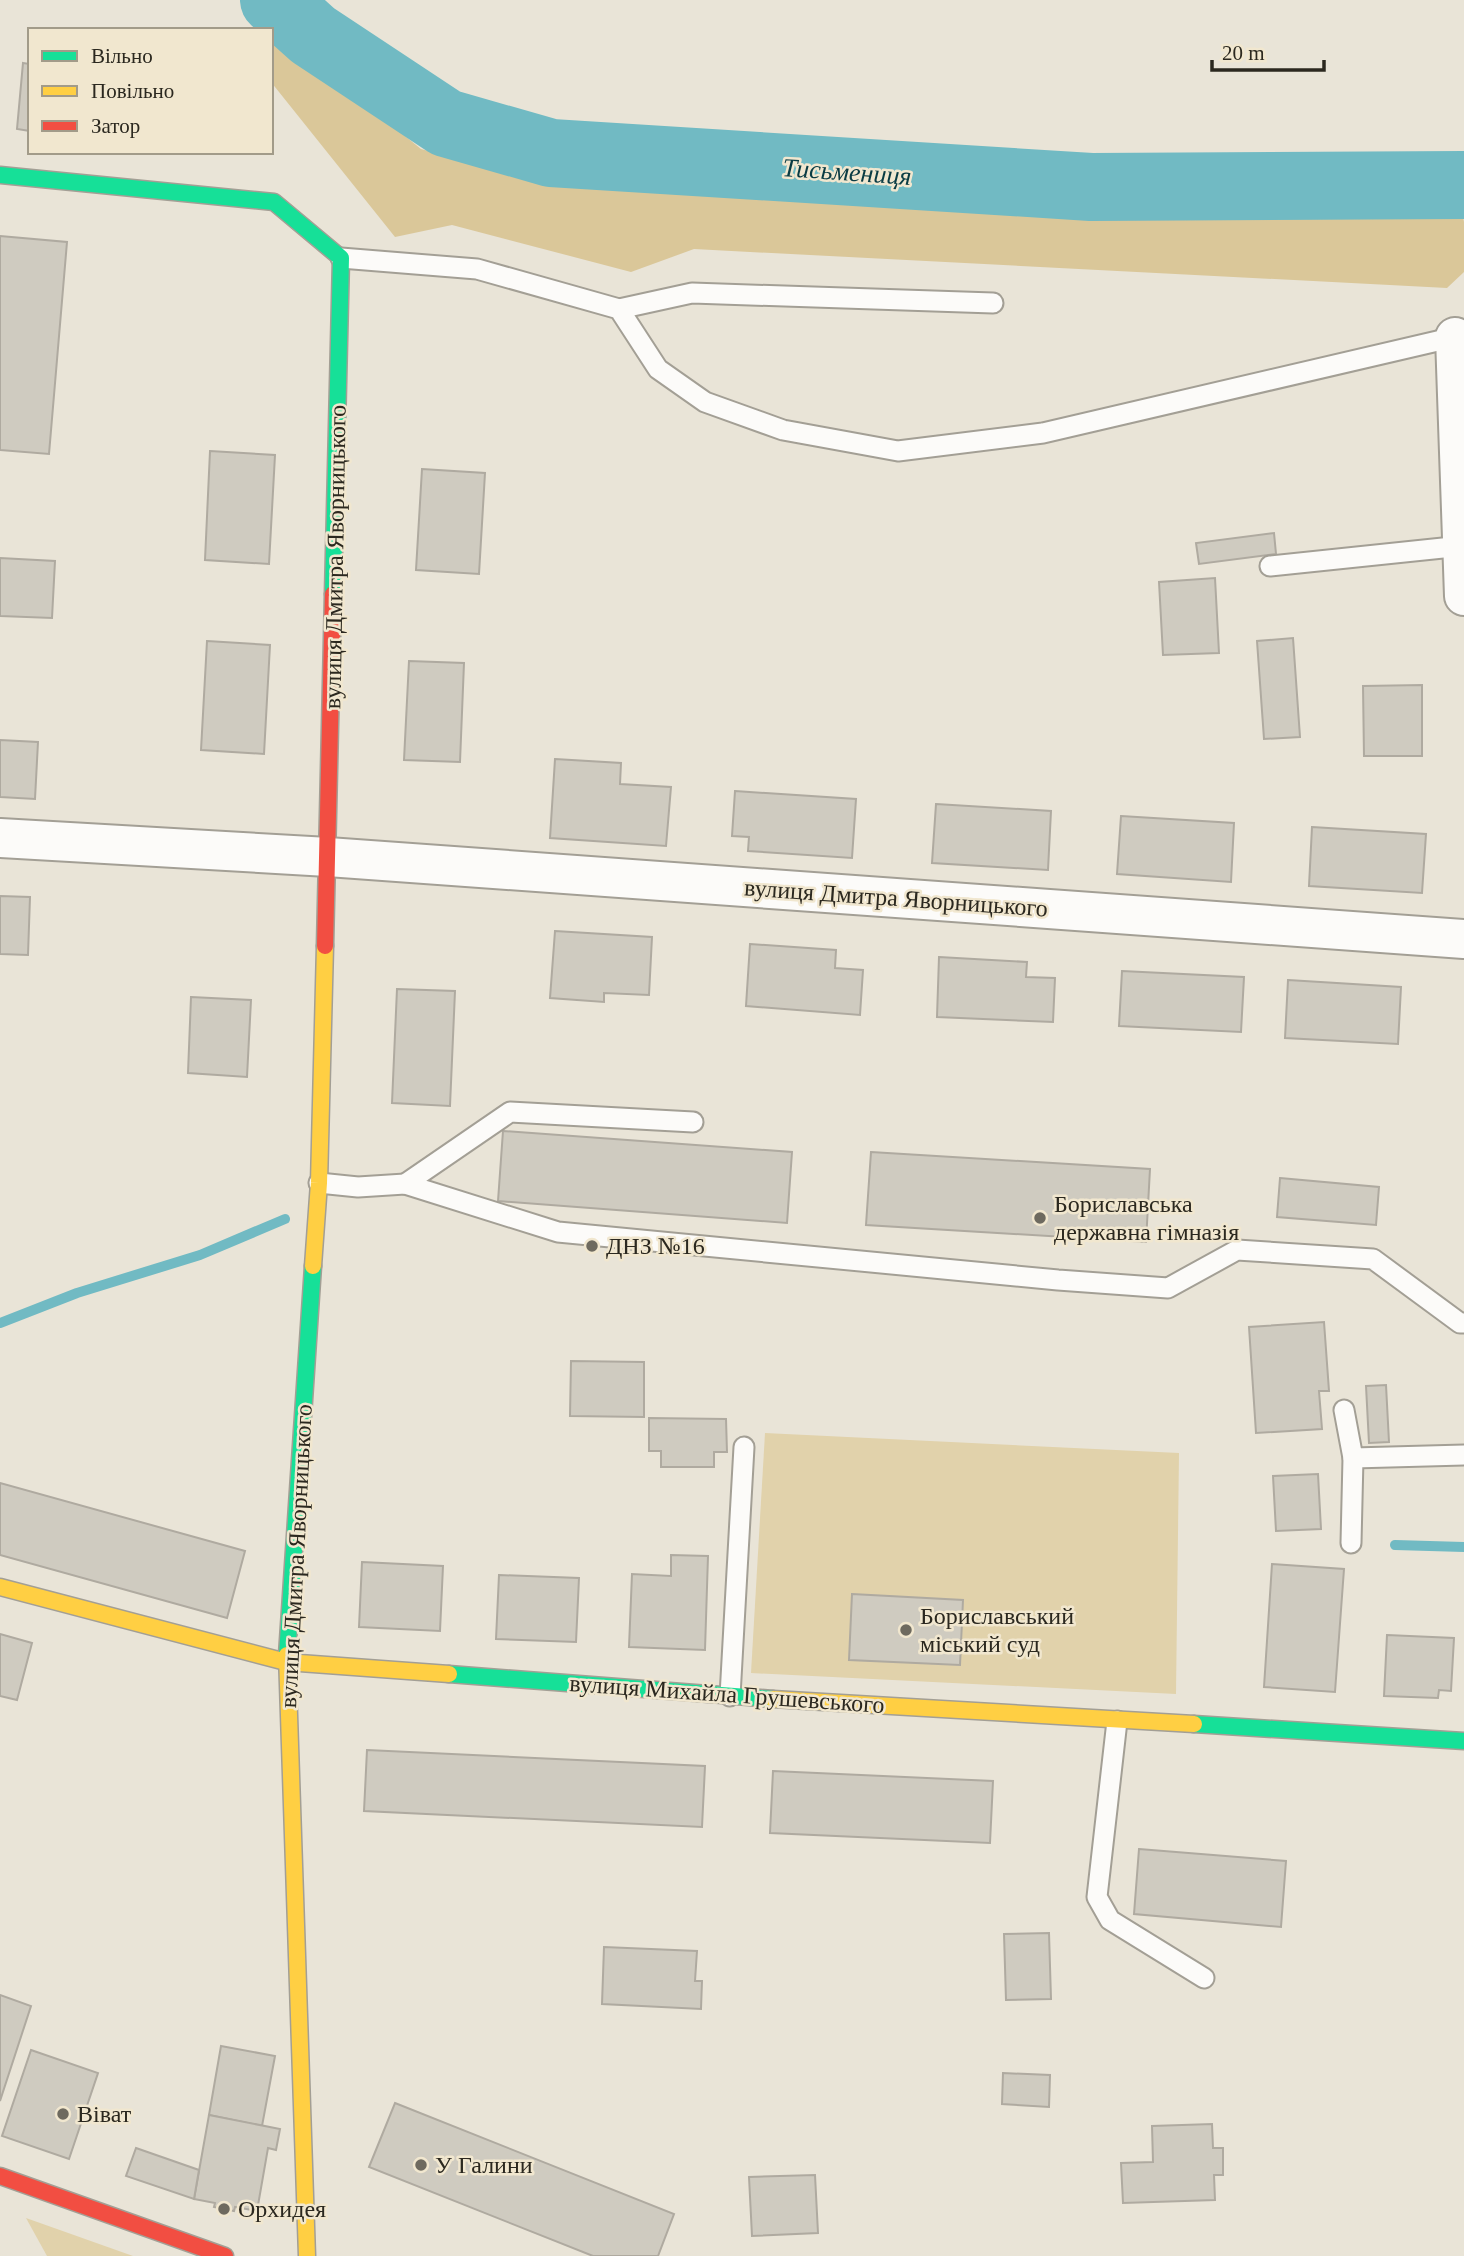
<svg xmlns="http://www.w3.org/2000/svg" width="1464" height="2256" font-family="Georgia,serif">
  <rect width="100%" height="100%" fill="#e9e4d7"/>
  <g fill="#e1d2ab">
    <path d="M765 1433 1179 1453 1176 1694 751 1673Z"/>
    <path d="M26 2218 133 2256H47Z"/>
  </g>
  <path fill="#dac799" d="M283 37 421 149 545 182 1088 216 1461 206 1464 222V272L1447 288 694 249 631 272 452 225 395 237 271 82V46Z"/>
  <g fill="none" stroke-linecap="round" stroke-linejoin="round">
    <g stroke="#71bac3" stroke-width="10">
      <path d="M0 1323 77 1293 200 1255 285 1219"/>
      <path d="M1395 1545 1464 1547"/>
    </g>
    <path stroke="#71bac3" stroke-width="68" d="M274 0 313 35 446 123 551 153 1091 187 1464 185"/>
  </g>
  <g fill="#cfcbc0" stroke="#afaaa0" stroke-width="2">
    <path d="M23 63 30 64V131L17 129Z"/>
    <path d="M0 236 67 242 49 454 0 450Z"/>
    <path d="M210 451 275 455 269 564 205 560Z"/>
    <path d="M422 469 485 473 479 574 416 570Z"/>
    <path d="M1274 533 1276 554 1199 564 1196 543Z"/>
    <path d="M0 558 55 561 52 618 0 616Z"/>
    <path d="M1215 578 1219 653 1163 655 1159 582Z"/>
    <path d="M1293 638 1300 737 1264 739 1257 641Z"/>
    <path d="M207 641 270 645 264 754 201 750Z"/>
    <path d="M409 661 464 663 460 762 404 760Z"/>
    <path d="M1422 685V756H1364L1363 686Z"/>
    <path d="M0 740 38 742 35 799 0 797Z"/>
    <path d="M555 759 621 763 620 784 671 787 666 846 550 838Z"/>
    <path d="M735 791 856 799 852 858 748 851 749 837 732 836Z"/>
    <path d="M936 804 1051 811 1048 870 932 863Z"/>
    <path d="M1121 816 1234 823 1231 882 1117 874Z"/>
    <path d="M1312 827 1426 834 1422 893 1309 886Z"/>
    <path d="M0 896 30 897 28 955 0 954Z"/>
    <path d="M555 931 652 937 649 995 604 993V1002L550 998Z"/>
    <path d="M750 944 836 950 835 968 863 970 860 1015 746 1006Z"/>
    <path d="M939 957 1027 962 1026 977 1055 978 1053 1022 937 1017Z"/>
    <path d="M1122 971 1244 977 1241 1032 1119 1026Z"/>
    <path d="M1288 980 1401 987 1398 1044 1285 1038Z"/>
    <path d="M397 989 455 991 450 1106 392 1103Z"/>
    <path d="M191 997 251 1000 247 1077 188 1073Z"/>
    <path d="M503 1131 792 1152 787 1223 498 1201Z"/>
    <path d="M871 1152 1150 1169 1146 1242 866 1225Z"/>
    <path d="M1280 1178 1379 1187 1376 1225 1277 1217Z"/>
    <path d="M1324 1322 1329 1391H1319L1322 1429 1256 1433 1249 1327Z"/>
    <path d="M571 1361 644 1362V1417L570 1416Z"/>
    <path d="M1386 1385 1389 1442 1369 1443 1366 1386Z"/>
    <path d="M649 1418 726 1419 727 1452H714V1467H661V1451H649Z"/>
    <path d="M1318 1474 1321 1529 1276 1531 1273 1476Z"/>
    <path d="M0 1483 245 1551 227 1618 0 1555Z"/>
    <path d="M671 1555 708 1556 705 1650 629 1647 632 1574 671 1576Z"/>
    <path d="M362 1562 443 1566 440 1631 359 1627Z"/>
    <path d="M1272 1564 1344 1569 1335 1692 1264 1687Z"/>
    <path d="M499 1575 579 1578 576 1642 496 1639Z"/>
    <path d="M852 1594 963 1600 960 1665 849 1660Z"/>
    <path d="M0 1634 32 1643 17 1700 0 1696Z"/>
    <path d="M1387 1635 1454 1638 1451 1691 1439 1690 1438 1698 1384 1696Z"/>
    <path d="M367 1750 705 1766 702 1827 364 1811Z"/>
    <path d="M773 1771 993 1781 990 1843 770 1833Z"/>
    <path d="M1139 1849 1286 1861 1281 1927 1134 1914Z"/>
    <path d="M1049 1933 1051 1999 1006 2000 1004 1934Z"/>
    <path d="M604 1947 697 1951 695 1981H702L701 2009 602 2004Z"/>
    <path d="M0 1995 31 2006 0 2101Z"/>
    <path d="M221 2046 275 2056 262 2126 209 2115Z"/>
    <path d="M31 2050 98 2073 69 2159 2 2136Z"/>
    <path d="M1003 2073 1050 2075 1049 2107 1002 2104Z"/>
    <path d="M395 2103 674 2214 658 2256H593L369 2167Z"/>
    <path d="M209 2115 280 2129 276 2150 268 2148 257 2211 235 2207 234 2211 214 2207 215 2203 194 2199Z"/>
    <path d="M1212 2124 1213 2148H1223V2175H1214L1215 2200 1123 2203 1121 2163 1153 2162 1152 2126Z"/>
    <path d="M136 2148 199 2170 194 2199 126 2176Z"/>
    <path d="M815 2175 818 2233 752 2236 749 2177Z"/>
  </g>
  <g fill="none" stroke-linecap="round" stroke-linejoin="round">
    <defs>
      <g id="lane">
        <path d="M341 258 477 269 619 309 658 369 705 402 783 430 898 451 1043 433 1459 336"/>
        <path d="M619 309 692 293 993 303"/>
        <path d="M1270 566 1462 546"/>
        <path d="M319 1183 358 1187 405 1184 558 1232 1058 1280 1168 1288 1237 1250 1373 1259 1460 1323H1464"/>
        <path d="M405 1184 510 1112 693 1122"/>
        <path d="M1344 1410 1353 1458 1464 1455"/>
        <path d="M1351 1543 1353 1458"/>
        <path d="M730 1696 744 1447"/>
        <path d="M1117 1721 1097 1897 1110 1920 1204 1978"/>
      </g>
      <g id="street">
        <path d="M1455 337 1464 596"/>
        <path d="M0 838 328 857 1464 939"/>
      </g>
      <g id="fast">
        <path d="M0 175 274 202 341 258 333 594"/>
        <path d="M287 1655 313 1266"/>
        <path d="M449 1674 773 1699"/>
        <path d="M1194 1724 1464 1741"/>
      </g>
      <g id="slow">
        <path d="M313 1266 319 1183 325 946"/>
        <path d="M0 1587 286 1662 449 1674"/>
        <path d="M287 1655 307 2256"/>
        <path d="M773 1699 1194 1724"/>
      </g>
      <g id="jam">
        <path d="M325 946 333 594"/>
        <path d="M0 2176 225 2256"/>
      </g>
    </defs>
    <use href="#lane" stroke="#a39f95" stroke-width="23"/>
    <use href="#street" stroke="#a39f95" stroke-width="42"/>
    <use href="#fast" stroke="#a39f95" stroke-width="19"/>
    <use href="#slow" stroke="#a39f95" stroke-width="19"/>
    <use href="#jam" stroke="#a39f95" stroke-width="19"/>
    <use href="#lane" stroke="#fcfbf9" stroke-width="19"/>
    <use href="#street" stroke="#fcfbf9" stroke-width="38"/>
    <use href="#fast" stroke="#16e098" stroke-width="16"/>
    <use href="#slow" stroke="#ffcf43" stroke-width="16"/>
    <use href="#jam" stroke="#f24e42" stroke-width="16"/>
  </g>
  <g fill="#6e6a5f" stroke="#f1e7cf" stroke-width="2.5">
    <circle cx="1040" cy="1218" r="7"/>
    <circle cx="592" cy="1246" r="7"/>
    <circle cx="906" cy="1630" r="7"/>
    <circle cx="63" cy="2114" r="7"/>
    <circle cx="421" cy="2165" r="7"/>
    <circle cx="224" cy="2209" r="7"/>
  </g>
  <g text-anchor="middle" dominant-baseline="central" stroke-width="5" stroke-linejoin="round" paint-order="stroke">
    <g font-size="24" fill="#2b281f" stroke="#f1e7cf">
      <text transform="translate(335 557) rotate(-89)">вулиця Дмитра Яворницького</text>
      <text transform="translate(896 898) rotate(4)">вулиця Дмитра Яворницького</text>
      <text transform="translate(296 1556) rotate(-87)">вулиця Дмитра Яворницького</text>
      <text transform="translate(727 1694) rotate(4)">вулиця Михайла Грушевського</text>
    </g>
    <g font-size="24" fill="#2b281f" stroke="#f1e7cf" text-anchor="start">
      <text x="1054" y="1204">Бориславська<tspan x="1054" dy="28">державна гімназія</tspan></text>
      <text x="606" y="1246">ДНЗ №16</text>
      <text x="920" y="1616">Бориславський<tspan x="920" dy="28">міський суд</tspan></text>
      <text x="77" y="2114">Віват</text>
      <text x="435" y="2165">У Галини</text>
      <text x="238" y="2209">Орхидея</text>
    </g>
    <g font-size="26" font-style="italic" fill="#0a3c44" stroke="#f1e7cf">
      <text transform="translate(847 172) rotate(4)">Тисьмениця</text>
    </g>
  </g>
  <rect x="28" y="28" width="245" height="126" fill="#f1e7cf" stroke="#a29b89" stroke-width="2"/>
  <rect x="42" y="51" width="35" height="10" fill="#16e098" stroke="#a29b89" stroke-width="2"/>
  <text x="91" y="63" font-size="21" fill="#2b281f">Вільно</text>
  <rect x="42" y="86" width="35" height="10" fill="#ffcf43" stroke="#a29b89" stroke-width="2"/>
  <text x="91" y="98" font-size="21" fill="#2b281f">Повільно</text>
  <rect x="42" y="121" width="35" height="10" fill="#f24e42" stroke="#a29b89" stroke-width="2"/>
  <text x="91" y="133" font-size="21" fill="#2b281f">Затор</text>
  <path d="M1212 60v10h112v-10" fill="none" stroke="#2b281f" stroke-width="3.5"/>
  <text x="1222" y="60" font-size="21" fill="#2b281f" stroke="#f1e7cf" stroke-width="5" paint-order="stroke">20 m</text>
</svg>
